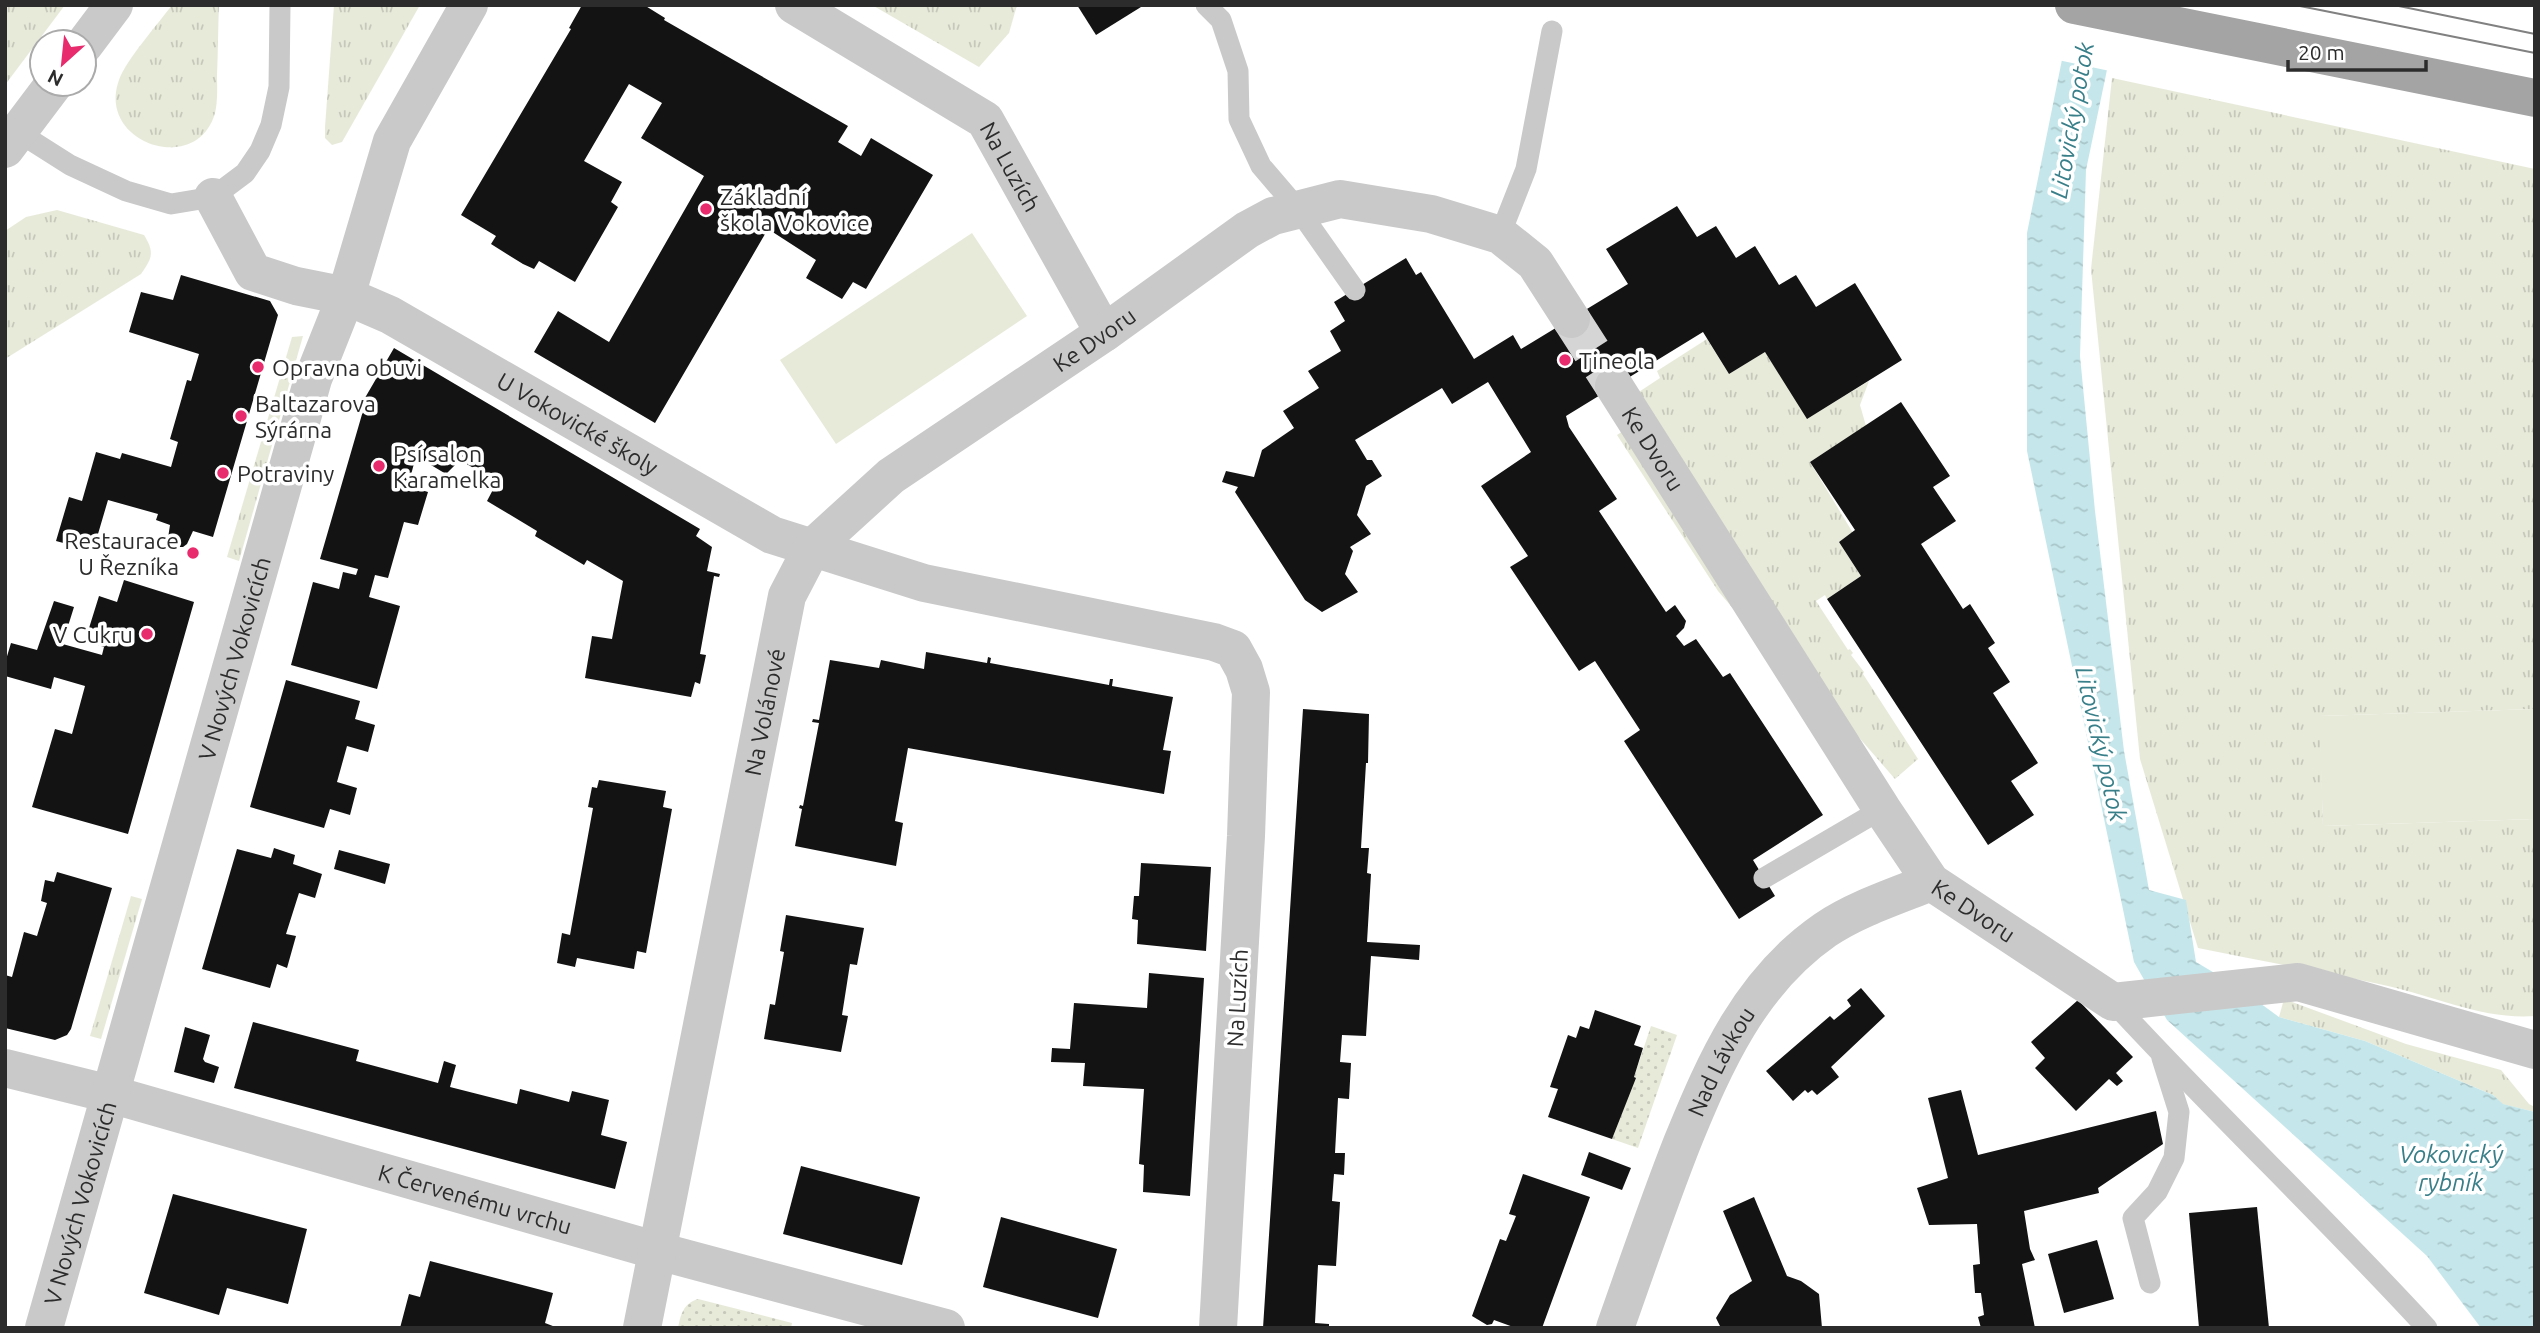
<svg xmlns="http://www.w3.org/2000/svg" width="2540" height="1333" font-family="Ubuntu,sans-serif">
  <defs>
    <pattern id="grass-tufts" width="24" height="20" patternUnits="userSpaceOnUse" patternTransform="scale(1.75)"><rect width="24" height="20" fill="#e7ead9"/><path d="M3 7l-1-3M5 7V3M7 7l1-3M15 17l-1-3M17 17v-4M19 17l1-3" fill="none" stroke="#c6c9ba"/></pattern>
    <pattern id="garden-dots" width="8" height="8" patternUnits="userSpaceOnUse" patternTransform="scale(1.75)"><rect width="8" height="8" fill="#e7ead9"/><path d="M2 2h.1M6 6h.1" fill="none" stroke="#c6c9ba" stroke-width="1.8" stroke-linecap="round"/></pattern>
    <pattern id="water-ripples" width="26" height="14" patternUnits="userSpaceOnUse" patternTransform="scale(1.75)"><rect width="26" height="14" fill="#c5e7eb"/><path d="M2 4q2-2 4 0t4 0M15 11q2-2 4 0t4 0" fill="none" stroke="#a9c6ca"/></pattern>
  </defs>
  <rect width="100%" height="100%" fill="#fff"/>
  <g fill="url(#grass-tufts)">
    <path d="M5 5H65L5 85Z"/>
    <path d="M172 5H219C218 29 218 52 217 75 217 87 218 101 215 113 197 177 96 143 119 80 126 60 158 24 172 5Z"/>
    <path d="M334 5H420L342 142 332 145 325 138V127Z"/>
    <path d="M872 5H1017L1009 33 979 67Z"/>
    <path d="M2112 78 2535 169V709L2320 716 2323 826 2535 819V1016C2485 1020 2436 997 2388 986 2325 972 2261 961 2198 948L2140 759 2091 269Z"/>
    <path d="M57 210 144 235C155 253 152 258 141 274L5 359V231L26 217Z"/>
    <path d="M303 336 239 561 227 557 292 337Z"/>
    <path d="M1707 339 1729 374 1765 352 1808 418 1869 381 1860 405 1866 426 1810 462 1853 533 1839 542 1861 576 1827 599 1825 595 1816 601 1848 650 1850 649 1853 653 1851 655 1864 672 1863 674 1918 759 1895 779 1830 704 1792 677 1718 591 1617 435 1623 431 1610 411 1660 378 1657 371Z"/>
    <path d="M131 896 142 899 101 1039 90 1036Z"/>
    <path d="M2284 999 2406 1044 2501 1070 2529 1104 2535 1107V1112L2502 1104 2493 1095 2365 1041 2279 1017Z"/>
  </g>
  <g fill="#e7ead9">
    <path d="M972 233 1027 316 836 444 780 360Z"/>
    <path d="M2535 709V819L2323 826 2319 716Z"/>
  </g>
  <g fill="url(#garden-dots)">
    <path d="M1651 1026 1677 1035 1638 1148 1612 1139 1635 1078 1634 1077Z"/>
    <path d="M698 1299 792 1323 791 1328H678C681 1314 683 1304 698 1299Z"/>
  </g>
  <path fill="url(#water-ripples)" d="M2073 5 2108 65 2086 170 2080 356 2095 511 2124 751 2149 890 2186 900 2196 962 2238 987 2279 1017 2365 1041 2493 1095 2503 1104 2535 1112V1328H2481L2427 1256 2167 1020 2134 962 2027 451V233Z"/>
  <path fill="#fff" d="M2069 5H2126L2110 71 2058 60Z"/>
  <g fill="#131313">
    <path d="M582 5H644L665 18 664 20 848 126 838 142 861 156 871 138 933 175 866 289 853 282 842 299 806 278 816 260 768 229 655 423 534 352 558 311 609 342 704 176 641 138 662 103 629 84 584 161 622 182 611 202 618 207 575 282 539 261 534 269 523 264 491 244 496 236 461 215 571 29 569 28Z"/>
    <path d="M1077 5H1140L1141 7 1096 35Z"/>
    <path d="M1677 206 1697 237 1716 226 1736 258 1755 246 1779 285 1796 275 1816 307 1855 283 1902 360 1807 419 1765 352 1729 374 1703 332 1566 416 1569 427 1617 499 1599 511 1666 612 1675 605 1686 621 1684 628 1676 636 1684 646 1696 639 1723 677 1730 673 1823 815 1753 860 1775 896 1739 919 1624 741 1640 730 1595 661 1579 671 1510 567 1528 556 1481 486 1531 452 1488 382 1452 404 1442 388 1355 440 1367 460H1372L1382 476 1366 486 1357 515 1371 534 1350 547 1353 551 1345 574 1358 592 1322 612 1305 600 1235 492 1238 487 1222 482 1226 471 1254 477 1262 450 1294 428 1283 411 1319 388 1308 371 1341 351 1330 331 1345 321 1334 302 1406 258 1416 275 1421 272 1474 359 1513 335 1521 349 1628 284 1606 249Z"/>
    <path d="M181 275 270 301 278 315 213 537 193 531 187 544 183 547H176L168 538 170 525 156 520 158 514 108 500 93 551 56 541 69 497 82 501 96 452 120 459 122 453 171 467 178 442 170 439 187 380 191 381 199 354 129 332 141 292 173 300Z"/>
    <path d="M394 348 700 529 696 536 712 547 707 571 720 574 719 577 714 576 700 654 706 655 700 684 695 682 691 697 585 678 592 636 612 639 623 581 587 560 584 565 535 536 537 531 487 501 497 482 460 460 446 474 416 456 408 486 428 492 418 525 404 522 388 578 375 575 369 597 400 606 377 689 291 665 313 582 339 589 343 572 356 575 358 569 320 559 365 404 362 403Z"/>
    <path d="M1901 402 1950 476 1933 487 1956 521 1921 544 1963 609 1970 604 1995 643 1988 648 2010 682 1993 693 2038 763 2011 781 2034 815 1988 845 1827 599 1861 576 1839 542 1855 530 1810 462Z"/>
    <path d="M124 580 194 602 128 834 32 807 55 729 72 734 85 686 54 677 51 689 5 676V663L11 643 37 650 54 601 74 607 64 639 61 638 59 643 102 655 104 647 85 641 99 596 117 602Z"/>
    <path d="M926 652 987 663 988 657 991 658 990 663 1109 685 1110 679H1113L1112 686 1173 697 1163 750 1171 751 1164 794 908 748 895 821 903 823 896 866 795 846 802 809 799 808 800 805 803 806 819 723 812 722 813 719 819 720 830 660 879 668 881 660 924 669Z"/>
    <path d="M286 680 360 701 355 719 375 725 368 752 347 746 337 782 357 788 350 815 330 809 324 828 250 807Z"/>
    <path d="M1303 709 1369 714 1368 763H1366L1361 848H1369L1367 873 1371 874 1367 942 1420 945 1419 960 1371 956 1366 1036 1342 1035 1340 1062 1351 1063 1349 1099 1338 1098 1335 1153H1345L1344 1175 1334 1174 1332 1201 1340 1202 1336 1266 1318 1265 1315 1323 1329 1324V1328H1263Z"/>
    <path d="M599 780 666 791 663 807 672 809 646 953 637 951 634 969 577 958 575 967 557 963 562 933 570 935 593 808 588 807 592 787 597 788Z"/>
    <path d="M274 848 295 855 293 864 322 874 315 898 299 893 286 934 296 936 287 968 277 964 270 988 202 969 237 849 271 858Z"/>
    <path d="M339 850 390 864 385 884 334 869Z"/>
    <path d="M1141 863 1211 867 1206 951 1137 944 1138 920 1132 919 1134 896H1139Z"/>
    <path d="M57 872 112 888 71 1029 67 1035 55 1040 5 1028V975L12 977 24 932 37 936 47 903 41 901 45 880 54 882Z"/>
    <path d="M786 915 864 928 857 965 850 964 842 1015 848 1016 841 1052 764 1039 770 1004 775 1005 784 952 780 951Z"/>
    <path d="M1149 973 1204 978 1190 1196 1143 1192 1144 1165 1139 1164 1144 1089 1083 1086 1085 1063 1051 1062 1052 1048 1070 1049 1074 1003 1147 1008Z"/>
    <path d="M1861 988 1885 1016 1831 1067 1839 1077 1817 1095 1812 1090 1808 1093 1805 1090 1793 1101 1766 1071 1830 1016 1834 1020 1851 1006 1847 1000Z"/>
    <path d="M2078 1000 2133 1057 2116 1073 2123 1081 2117 1086 2109 1079 2076 1111 2035 1068 2045 1058 2031 1042Z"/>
    <path d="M1595 1010 1641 1026 1634 1045 1643 1048 1634 1077 1636 1078 1612 1139 1548 1117 1558 1089 1550 1087 1568 1035 1576 1038 1580 1026 1589 1029Z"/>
    <path d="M253 1022 359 1050 356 1061 438 1083 444 1061 456 1065 450 1087 517 1104 520 1089 569 1102 572 1091 609 1100 601 1135 627 1142 615 1189 234 1088Z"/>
    <path d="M185 1027 210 1035 203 1059 205 1062 219 1067 214 1083 174 1072Z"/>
    <path d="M1961 1090 1978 1155 2156 1111 2163 1144 2098 1188 2099 1193 2024 1211 2030 1249 2035 1260 2022 1264 2035 1328H1981L1978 1317 1984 1315 1981 1293H1975L1973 1265 1980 1264 1977 1224 1929 1225 1917 1188 1948 1178 1928 1098Z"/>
    <path d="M1589 1152 1631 1168 1622 1190 1581 1175Z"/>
    <path d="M801 1166 920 1197 902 1265 783 1234Z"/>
    <path d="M1523 1174 1590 1197 1542 1328H1516L1494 1320 1492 1324 1487 1325 1472 1316 1500 1239 1506 1241 1516 1216 1509 1214Z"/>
    <path d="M173 1194 307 1229 288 1304 227 1288 219 1315 144 1293Z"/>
    <path d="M1754 1197 1787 1276 1801 1281 1819 1294 1822 1328H1721L1716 1318 1730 1295 1752 1281 1723 1211Z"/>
    <path d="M2257 1207 2269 1328H2199L2189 1213Z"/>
    <path d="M1001 1217 1117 1249 1098 1318 983 1287Z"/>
    <path d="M2097 1240 2114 1299 2064 1313 2048 1254Z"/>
    <path d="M430 1261 553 1293 545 1323 558 1328H400L409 1294 420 1297Z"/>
  </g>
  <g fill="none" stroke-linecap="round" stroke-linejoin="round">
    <path stroke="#d5d5d5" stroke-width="38" stroke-dasharray="38 19" stroke-linecap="butt" d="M1571 319 1614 386"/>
    <g stroke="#c9c9c9" stroke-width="21">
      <path d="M1206 5 1221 20 1238 71 1239 119 1261 166 1298 209 1355 290"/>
      <path d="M18 132 70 165 126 191 171 204 213 197 245 173 260 151 271 125 279 87 280 5"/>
      <path d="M1500 235 1526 169 1552 31"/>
      <path d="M1764 878 1882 809"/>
      <path d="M2113 1002C2215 1113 2325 1217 2427 1328"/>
      <path d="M2150 1283 2133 1218 2157 1192 2174 1158 2179 1112 2162 1058"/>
    </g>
    <g stroke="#c9c9c9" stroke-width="38">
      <path id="s1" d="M794 5 985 120 1104 333"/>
      <path d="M84 45 114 5"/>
      <path d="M5 149 54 84"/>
      <path id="s2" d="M213 197 253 272 296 286 346 296 390 315 772 535 924 583 1214 642 1233 649 1244 669 1251 692 1246 836 1218 1328"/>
      <path id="s3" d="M1614 386 1882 809 1931 882 2113 1002 2298 982 2535 1050"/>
      <path id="s4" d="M5 1068 110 1094 658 1251 946 1328"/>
      <path id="s5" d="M44 1328 313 379 346 296 392 141 469 5"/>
      <path id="s6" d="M642 1328 787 596 812 548 891 476 1104 333 1247 230 1273 216 1340 199 1431 214 1500 235 1535 263 1571 319"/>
      <path id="s7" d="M1615 1328C1637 1266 1658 1204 1682 1143 1715 1062 1750 982 1825 930 1856 909 1896 896 1931 882"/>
    </g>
    <path stroke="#a4a4a4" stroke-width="38" d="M2074 5 2535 98"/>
    <g stroke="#818181" stroke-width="2">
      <path d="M2295 5 2535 53"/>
      <path d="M2394 5 2535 34"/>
    </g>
  </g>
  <g fill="#e72b6d" stroke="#fff" stroke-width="2.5">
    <circle cx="706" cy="209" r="7"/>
    <circle cx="1565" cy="360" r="7"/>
    <circle cx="258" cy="367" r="7"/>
    <circle cx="241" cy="416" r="7"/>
    <circle cx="379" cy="466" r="7"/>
    <circle cx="223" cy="473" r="7"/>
    <circle cx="193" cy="553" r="7"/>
    <circle cx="147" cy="634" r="7"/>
  </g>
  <g text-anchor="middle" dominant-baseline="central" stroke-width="7" stroke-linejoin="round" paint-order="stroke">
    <g font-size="23" fill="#2c2c2c" stroke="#fff">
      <text stroke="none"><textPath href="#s1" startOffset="276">Na Luzích</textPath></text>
      <text stroke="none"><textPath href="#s6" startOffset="1152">Ke Dvoru</textPath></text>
      <text stroke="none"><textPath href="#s2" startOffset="446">U Vokovické školy</textPath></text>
      <text stroke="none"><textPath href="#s3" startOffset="74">Ke Dvoru</textPath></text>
      <text stroke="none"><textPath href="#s5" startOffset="696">V Nových Vokovicích</textPath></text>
      <text stroke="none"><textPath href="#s6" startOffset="628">Na Volánové</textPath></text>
      <text stroke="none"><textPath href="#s3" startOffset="640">Ke Dvoru</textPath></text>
      <text transform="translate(1237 998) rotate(-87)">Na Luzích</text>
      <text stroke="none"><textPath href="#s7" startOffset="287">Nad Lávkou</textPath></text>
      <text stroke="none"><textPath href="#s4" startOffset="488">K Červenému vrchu</textPath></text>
      <text stroke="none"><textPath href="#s5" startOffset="130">V Nových Vokovicích</textPath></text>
    </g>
    <g font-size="23" fill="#2c2c2c" stroke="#fff" text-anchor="start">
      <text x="720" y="196">Základní<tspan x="720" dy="26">škola Vokovice</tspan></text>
      <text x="1579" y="360">Tineola</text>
      <text x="272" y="367">Opravna obuvi</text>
      <text x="255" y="403">Baltazarova<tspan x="255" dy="26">Sýrárna</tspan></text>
      <text x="393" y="453">Psí salon<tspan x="393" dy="26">Karamelka</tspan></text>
      <text x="237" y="473">Potraviny</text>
      <text x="179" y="540" text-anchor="end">Restaurace<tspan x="179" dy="26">U Řezníka</tspan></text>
      <text x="133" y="634" text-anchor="end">V Cukru</text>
    </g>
    <g font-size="24" font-style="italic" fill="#387f89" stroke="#fff">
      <text transform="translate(2072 120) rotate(-80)">Litovický potok</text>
      <text transform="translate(2101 744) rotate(77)">Litovický potok</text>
      <text x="2451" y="1154">Vokovický<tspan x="2451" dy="28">rybník</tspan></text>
    </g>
  </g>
  <rect width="2540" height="1333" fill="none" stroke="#2c2c2c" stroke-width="14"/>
  <g transform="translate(63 63) rotate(207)"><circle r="33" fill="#ffffff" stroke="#ababab" stroke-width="2"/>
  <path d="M0-5L12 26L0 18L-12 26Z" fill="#e72b6d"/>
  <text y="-10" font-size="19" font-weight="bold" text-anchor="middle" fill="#2c2c2c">N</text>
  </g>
  <path d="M2288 60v10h138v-10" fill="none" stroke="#2c2c2c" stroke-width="3.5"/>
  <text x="2298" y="60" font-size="21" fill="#2c2c2c" stroke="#ffffff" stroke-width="5" paint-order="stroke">20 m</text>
</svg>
